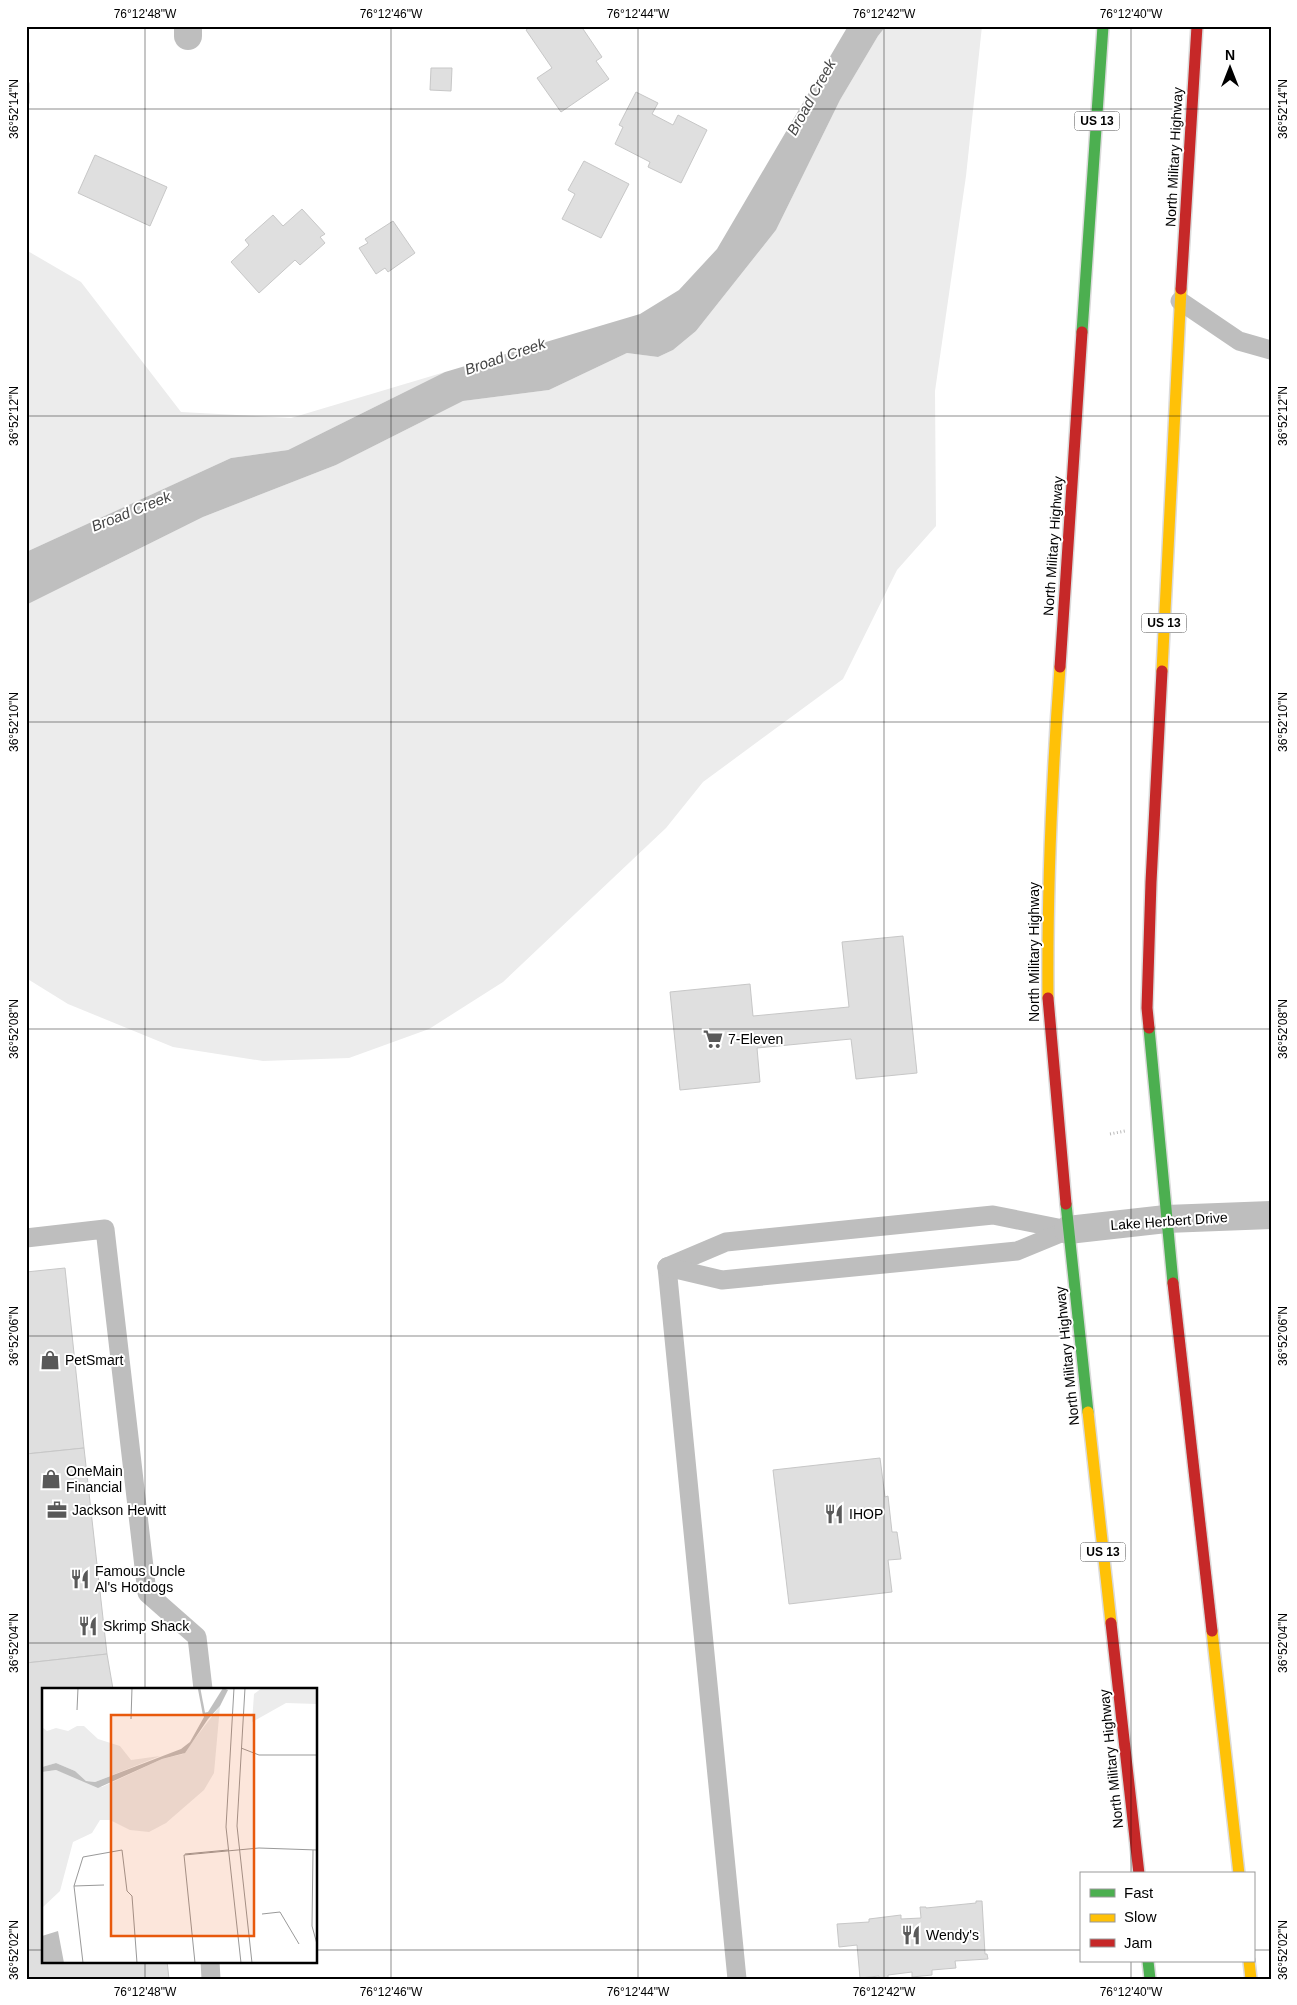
<svg xmlns="http://www.w3.org/2000/svg" width="1297" height="2005" font-family="Arial,sans-serif">
  <rect width="100%" height="100%" fill="#fff"/>
  <g fill="#ececec">
    <path d="M886 26H982L966 176 935 391 936 526 897 570 843 679 703 782 666 828 503 982 429 1029 349 1058 263 1061 173 1047 68 1004 26 978V605L203 517 336 465 463 401 549 390 627 353 658 357 673 350 696 331 776 230 840 100 878 36Z"/>
    <path d="M26 250 81 282 181 412 291 418 445 372 288 450 231 458 26 552Z"/>
  </g>
  <path fill="#bfbfbf" d="M848 26H886L878 36 840 100 776 230 696 331 673 350 658 357 627 353 549 390 463 401 336 465 203 517 26 605V552L231 458 288 450 445 372 640 314 679 290 717 249Z"/>
  <g fill="#dfdfdf" stroke="#c7c7c7">
    <path d="M531 26H581L602 57 596 61 609 79 561 112 537 78 552 68 526 30Z"/>
    <path d="M431 68H452L451 91 430 90Z"/>
    <rect x="26" y="83" width="3" height="20"/>
    <path d="M636 92 658 103 652 114 673 125 678 115 707 130 681 183 648 167 650 162 615 144 623 127 619 125Z"/>
    <path d="M95 155 167 187 150 226 78 193Z"/>
    <path d="M584 161 629 184 601 238 562 219 575 194 568 190Z"/>
    <path d="M302 209 325 234 320 237 325 243 300 265 295 260 259 293 231 262 249 245 245 240 273 215 283 226Z"/>
    <path d="M393 221 415 253 388 272 385 268 376 274 359 248 368 243 365 239Z"/>
    <path d="M903 936 917 1073 856 1079 851 1039 757 1048 760 1082 680 1090 670 992 750 984 753 1016 849 1007 842 942Z"/>
    <path d="M65 1268 84 1448 26 1454V1272Z"/>
    <path d="M84 1448 107 1654 26 1663V1454Z"/>
    <path d="M880 1458 885 1497 888 1496 892 1532H897L901 1559 888 1560 892 1592 789 1604 773 1470Z"/>
    <path d="M107 1654 113 1689H44V1961H167L169 1979H26V1663Z"/>
    <path d="M976 1901H982L985 1954H987L988 1959 955 1961 956 1968 932 1970V1975L912 1977V1972L888 1975V1979H879V1976L860 1978 857 1945 839 1947 837 1924 869 1922V1919L901 1915V1919L921 1918 920 1907H926V1908L976 1903Z"/>
  </g>
  <g fill="none" stroke-linecap="round" stroke-linejoin="round">
    <defs>
      <g id="fast">
        <path d="M1082 332 1103 26"/>
        <path d="M1149 1028 1173 1283"/>
        <path d="M1066 1204 1088 1412"/>
        <path d="M1148 1961 1150 1979"/>
      </g>
      <g id="slow">
        <path d="M1162 671 1181 289"/>
        <path d="M1048 998C1047 887 1052 777 1060 667"/>
        <path d="M1088 1412 1111 1623"/>
        <path d="M1212 1631 1239 1874"/>
        <path d="M1249 1961 1251 1979"/>
      </g>
      <g id="jam">
        <path d="M1181 289 1197 26"/>
        <path d="M1060 667 1082 332"/>
        <path d="M1048 998 1066 1204"/>
        <path d="M1149 1028 1147 1008 1151 882 1162 671"/>
        <path d="M1173 1283 1212 1631"/>
        <path d="M1111 1623 1139 1874"/>
      </g>
    </defs>
    <use href="#fast" stroke="#dbdbdb" stroke-width="14"/>
    <use href="#slow" stroke="#dbdbdb" stroke-width="14"/>
    <use href="#jam" stroke="#dbdbdb" stroke-width="14"/>
    <path stroke="#b9b9b9" stroke-width="3" stroke-dasharray="1 2.5" stroke-linecap="butt" d="M1110 1134 1125 1131"/>
    <g stroke="#bebebe" stroke-width="19">
      <path d="M1180 301 1239 341 1271 350"/>
      <path d="M26 1238 105 1229 147 1593 197 1637 203 1689"/>
      <path d="M667 1267 737 1979"/>
      <path d="M667 1267 726 1242 993 1215 1068 1230"/>
      <path d="M667 1267 722 1280 1017 1251 1068 1230"/>
      <path d="M210 1961 211 1979"/>
    </g>
    <g stroke="#bebebe" stroke-width="28">
      <path d="M188 36V26"/>
      <path d="M1068 1230 1166 1219 1271 1215"/>
    </g>
    <use href="#fast" stroke="#4caf50" stroke-width="11"/>
    <use href="#slow" stroke="#ffc107" stroke-width="11"/>
    <use href="#jam" stroke="#c62828" stroke-width="11"/>
  </g>
  <path fill="none" stroke="#000" stroke-width="1" stroke-opacity="0.45" d="M145 26V1689M391 26V1979M638 26V1979M884 26V1979M1131 26V1874M26 109H1271M26 416H1271M26 722H1271M26 1029H1271M26 1336H1271M26 1643H1271M26 1950H44M316 1950H1081M1253 1950H1271M145 1961V1979M1131 1961V1979"/>
  <defs>
    <symbol id="supermarket-bare" viewBox="-9 -9 18 18"><path d="M-6-5.5h2.5l.6 2H6L4.5 2H-2.5L-4.4-4H-6ZM-1.5 3.2a1.3 1.3 0 1 0 .1 0ZM3 3.2a1.3 1.3 0 1 0 .1 0Z" fill="#595959" stroke="#fff" stroke-width="2.5" paint-order="stroke"/></symbol>
    <symbol id="shop-bare" viewBox="-9 -9 18 18"><path d="M-5-2.5h2.3a2.7 3.5 0 0 1 5.4 0H5L5.5 6h-11ZM-1.5-2.5h3a1.5 2.3 0 0 0-3 0Z" fill="#595959" stroke="#fff" stroke-width="2.5" paint-order="stroke"/></symbol>
    <symbol id="office-bare" viewBox="-9 -9 18 18"><path d="M-6-3h4V-5.5h4V-3h4V5H-6ZM-1-4.5V-3h2v-1.5ZM-6 0V1H6V0Z" fill="#595959" stroke="#fff" stroke-width="2.5" paint-order="stroke"/></symbol>
    <symbol id="restaurant-bare" viewBox="-9 -9 18 18"><path d="M-5-6h1v4h1v-4h1v4h1v-4h1v5L-1.5 .5V6h-2V.5L-5-1ZM5-6V6H3V1.5H1.5Q1.5-4 5-6Z" fill="#595959" stroke="#fff" stroke-width="2.5" paint-order="stroke"/></symbol>
  </defs>
  <g fill-rule="evenodd">
    <use href="#supermarket-bare" x="699" y="1025" width="28" height="28"/>
    <use href="#shop-bare" x="36" y="1346" width="28" height="28"/>
    <use href="#shop-bare" x="37" y="1465" width="28" height="28"/>
    <use href="#office-bare" x="43" y="1496" width="28" height="28"/>
    <use href="#restaurant-bare" x="820" y="1500" width="28" height="28"/>
    <use href="#restaurant-bare" x="66" y="1565" width="28" height="28"/>
    <use href="#restaurant-bare" x="74" y="1612" width="28" height="28"/>
    <use href="#restaurant-bare" x="897" y="1921" width="28" height="28"/>
  </g>
  <g text-anchor="middle" dominant-baseline="central" stroke-width="4" stroke-linejoin="round" paint-order="stroke">
    <g fill="#fff" stroke="#4c4c4c" stroke-width="1">
      <rect x="1074.5" y="111.5" width="45" height="19" rx="4"/>
      <rect x="1141.5" y="613.5" width="45" height="19" rx="4"/>
      <rect x="1080.5" y="1542.5" width="45" height="19" rx="4"/>
    </g>
    <g font-size="12" font-weight="bold" fill="#000">
      <text x="1097" y="121">US 13</text>
      <text x="1164" y="623">US 13</text>
      <text x="1103" y="1552">US 13</text>
    </g>
    <g font-size="14" fill="#000" stroke="#fff">
      <text transform="translate(1174 157) rotate(-87)">North Military Highway</text>
      <text transform="translate(1053 546) rotate(-86)">North Military Highway</text>
      <text transform="translate(1034 952) rotate(-90)">North Military Highway</text>
      <text transform="translate(1169 1221) rotate(-4)">Lake Herbert Drive</text>
      <text transform="translate(1067 1356) rotate(-96)">North Military Highway</text>
      <text transform="translate(1111 1759) rotate(-96)">North Military Highway</text>
    </g>
    <g font-size="14" fill="#000" stroke="#fff" text-anchor="start">
      <text x="728" y="1039">7-Eleven</text>
      <text x="65" y="1360">PetSmart</text>
      <text x="66" y="1471">OneMain<tspan x="66" dy="16">Financial</tspan></text>
      <text x="72" y="1510">Jackson Hewitt</text>
      <text x="849" y="1514">IHOP</text>
      <text x="95" y="1571">Famous Uncle<tspan x="95" dy="16">Al's Hotdogs</tspan></text>
      <text x="103" y="1626">Skrimp Shack</text>
      <text x="926" y="1935">Wendy's</text>
    </g>
    <g font-size="15" font-style="italic" fill="#444" stroke="#fff">
      <text transform="translate(811 97) rotate(-61)">Broad Creek</text>
      <text transform="translate(505 356) rotate(-19)">Broad Creek</text>
      <text transform="translate(131 511) rotate(-22)">Broad Creek</text>
    </g>
  </g>
  <g transform="translate(42 1688)">
    <rect width="275" height="275" fill="#fff"/>
    <path d="M220 0H275V16L244 15 210 34 212 6ZM178 18 172 85 162 102 124 135 107 144 88 142 68 132H58L50 145 31 154 18 203 0 220V84L14 82 60 99 120 71 141 66ZM35 38H42L56 51 78 58 89 72 118 68 53 94 44 93 33 83 14 75 0 79V39L5 43 14 40 26 43Z" fill="#ececec"/>
    <path d="M181 0 186 2 178 18 166 31 143 65 120 71 56 100 14 82 0 84V79L14 75 33 83 44 93 53 94 139 61 148 54 162 29 161 25 166 24ZM16 243 22 275H1L0 248Z" fill="#bfbfbf"/>
    <path fill="none" stroke="#bfbfbf" stroke-width="2.5" d="M157 0 162 26"/>
    <path fill="none" stroke="#999" stroke-width="1" d="M192 0 184 139 199 275M203 0 195 138 210 275M35 22 36 0M89 31 90 0M199 60 217 67H275M271 162 270 238 275 256M143 166 186 162M142 167 217 160 275 162M142 167 153 275M32 198 62 197M220 226 238 224 257 256M41 275 32 198 41 169 80 162 85 203 90 208 95 275"/>
    <path fill="#e8590c" fill-opacity="0.15" stroke="#e8590c" stroke-width="2.5" d="M69 27H212V248H69Z"/>
    <rect width="275" height="275" fill="none" stroke="#000" stroke-width="2.5"/>
  </g>
  <rect width="1297" height="2005" fill="none" stroke="#ffffff" stroke-width="55"/>
  <rect x="1080" y="1872" width="175" height="90" fill="#ffffff" stroke="#999999"/>
  <rect x="1090" y="1889" width="25" height="8" fill="#4caf50" stroke="#999999"/>
  <text x="1124" y="1898" font-size="15" fill="#000000">Fast</text>
  <rect x="1090" y="1914" width="25" height="8" fill="#ffc107" stroke="#999999"/>
  <text x="1124" y="1922" font-size="15" fill="#000000">Slow</text>
  <rect x="1090" y="1939" width="25" height="8" fill="#c62828" stroke="#999999"/>
  <text x="1124" y="1948" font-size="15" fill="#000000">Jam</text>
  <g transform="translate(1230 68)" stroke="#ffffff" stroke-width="4" paint-order="stroke">
  <path d="M0-4L9 19L0 12L-9 19Z" fill="#000000"/>
  <text y="-8" font-size="14" font-weight="bold" text-anchor="middle" fill="#000000">N</text>
  </g>
  <rect x="28" y="28" width="1242" height="1950" fill="none" stroke="#000" stroke-width="2"/>
  <g font-size="12" text-anchor="middle" fill="#000">
    <text x="145" y="18">76°12'48"W</text>
    <text x="391" y="18">76°12'46"W</text>
    <text x="638" y="18">76°12'44"W</text>
    <text x="884" y="18">76°12'42"W</text>
    <text x="1131" y="18">76°12'40"W</text>
    <text transform="translate(14 109) rotate(-90)" y="4">36°52'14"N</text>
    <text transform="translate(1283 109) rotate(-90)" y="4">36°52'14"N</text>
    <text transform="translate(14 416) rotate(-90)" y="4">36°52'12"N</text>
    <text transform="translate(1283 416) rotate(-90)" y="4">36°52'12"N</text>
    <text transform="translate(14 722) rotate(-90)" y="4">36°52'10"N</text>
    <text transform="translate(1283 722) rotate(-90)" y="4">36°52'10"N</text>
    <text transform="translate(14 1029) rotate(-90)" y="4">36°52'08"N</text>
    <text transform="translate(1283 1029) rotate(-90)" y="4">36°52'08"N</text>
    <text transform="translate(14 1336) rotate(-90)" y="4">36°52'06"N</text>
    <text transform="translate(1283 1336) rotate(-90)" y="4">36°52'06"N</text>
    <text transform="translate(14 1643) rotate(-90)" y="4">36°52'04"N</text>
    <text transform="translate(1283 1643) rotate(-90)" y="4">36°52'04"N</text>
    <text transform="translate(14 1950) rotate(-90)" y="4">36°52'02"N</text>
    <text transform="translate(1283 1950) rotate(-90)" y="4">36°52'02"N</text>
    <text x="145" y="1996">76°12'48"W</text>
    <text x="391" y="1996">76°12'46"W</text>
    <text x="638" y="1996">76°12'44"W</text>
    <text x="884" y="1996">76°12'42"W</text>
    <text x="1131" y="1996">76°12'40"W</text>
  </g>
</svg>
